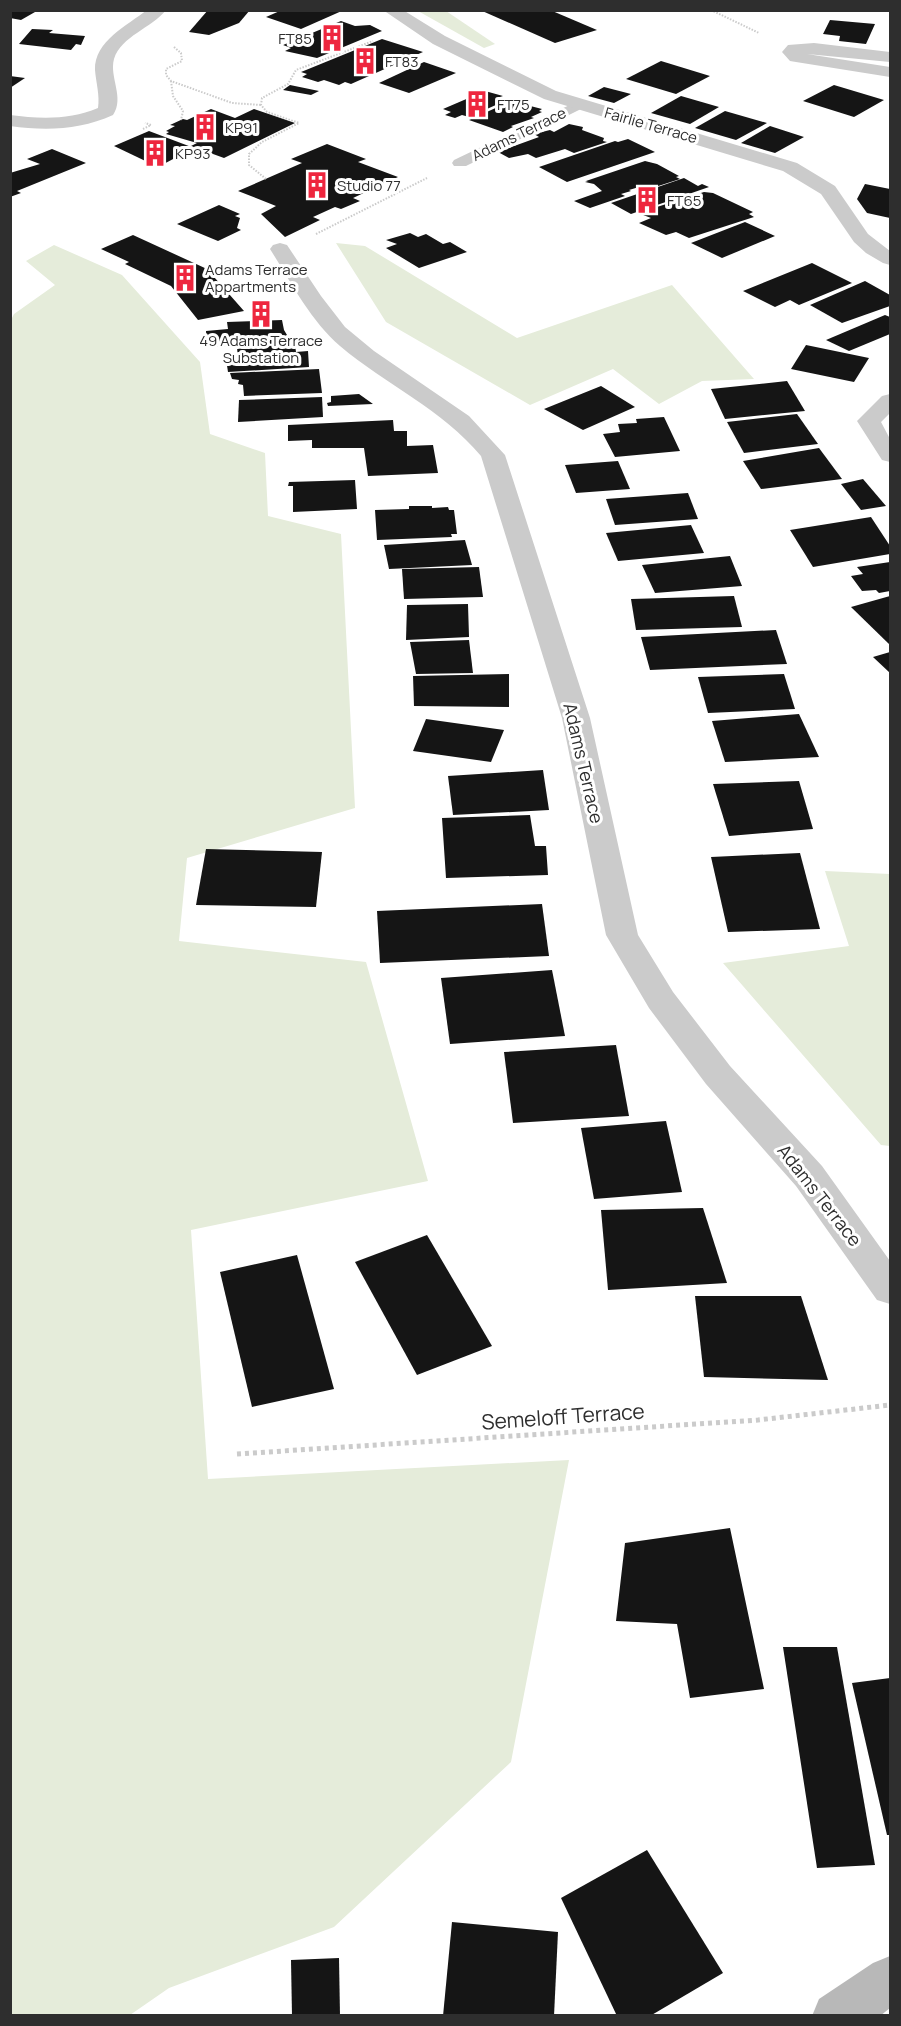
<svg xmlns="http://www.w3.org/2000/svg" width="901" height="2026" font-family="Manrope,sans-serif">
  <rect width="100%" height="100%" fill="#fff"/>
  <g fill="#e5ecda">
    <path d="M418 11H446L495 44 484 48Z"/>
    <path d="M336 243 365 246 517 338 672 285 754 379 702 381 659 404 613 369 530 405 386 322Z"/>
    <path d="M54 245 122 275 200 362 210 434 265 453 268 516 341 534 355 808 187 858 179 941 366 962 428 1181 191 1230 208 1479 569 1460 511 1762 334 1927 169 1988 130 2015H11L10 322 14 314 55 285 26 261Z"/>
    <path d="M825 871 890 874V1146L881 1145 723 963 849 946Z"/>
  </g>
  <g fill="#151515">
    <path d="M10 10H33L35 12 21 20 10 18Z"/>
    <path d="M208 10H250L239 23 209 35 189 32Z"/>
    <path d="M282 10H344L301 29 266 17Z"/>
    <path d="M480 10H550L597 30 555 43Z"/>
    <path d="M830 20 875 24 866 44 839 41 840 36 823 34Z"/>
    <path d="M341 21 355 26 370 25 382 31 317 58 285 51 291 48 283 45Z"/>
    <path d="M32 29 53 30 49 33 85 36 81 45 76 44 71 50 19 44Z"/>
    <path d="M382 39 423 52 351 84 345 82 339 85 324 80 318 82 302 77 307 74 301 72 306 70Z"/>
    <path d="M661 61 710 76 676 94 626 79Z"/>
    <path d="M424 62 456 73 409 93 379 83Z"/>
    <path d="M10 76 25 78 10 88Z"/>
    <path d="M290 85 319 91 311 95 283 90Z"/>
    <path d="M834 85 884 100 854 117 803 101Z"/>
    <path d="M604 87 631 94 614 103 588 96Z"/>
    <path d="M485 91 503 96 500 97 507 100 469 117 462 115 455 118 445 115 451 112 443 109Z"/>
    <path d="M681 96 719 107 690 124 651 113Z"/>
    <path d="M511 101 542 109 539 111 542 112 531 117 534 118 511 126 513 127 503 132 469 120Z"/>
    <path d="M211 109 235 118 254 109 295 123 224 158 191 146 197 143 166 134 169 132 166 131 175 126 170 125 183 119 187 120Z"/>
    <path d="M725 111 767 123 736 140 695 128Z"/>
    <path d="M569 124 583 127 582 130 604 138 603 141 607 142 574 153 565 149 536 158 528 154 509 158 498 152 539 137 534 134 550 130 554 132Z"/>
    <path d="M770 126 804 137 775 153 741 143Z"/>
    <path d="M149 131 194 148 158 167 114 146Z"/>
    <path d="M628 139 655 152 567 182 539 167 615 141 618 142Z"/>
    <path d="M327 144 366 159 358 162 398 177 353 198 360 201 341 209 335 207 313 217 320 220 285 237 261 214 276 206 238 191 302 163 291 159Z"/>
    <path d="M52 149 86 163 17 191 21 193 10 197V173L40 164 27 159Z"/>
    <path d="M645 161 657 164 679 176 676 177 680 179 646 190 639 187 629 190 631 191 621 194 625 196 590 208 574 201 602 191 594 184 585 182 588 181H586Z"/>
    <path d="M684 178 698 186 702 184 709 187 631 214 611 203Z"/>
    <path d="M865 184 890 189V218L867 213 857 199Z"/>
    <path d="M704 192 713 193 753 212 749 214 754 217 689 238 676 232 666 235 639 223 651 218 638 213Z"/>
    <path d="M219 205 240 214 235 216 240 218 237 228 241 230 218 241 177 224Z"/>
    <path d="M745 222 775 236 722 258 691 243Z"/>
    <path d="M410 233 418 237 426 234 443 244 450 242 467 252 419 268 386 248 397 244 386 240Z"/>
    <path d="M133 235 207 269 244 311 198 320 171 286 125 264 129 262 101 249Z"/>
    <path d="M812 263 852 283 799 305 790 300 775 307 743 291Z"/>
    <path d="M865 281 890 295V306L842 323 810 305Z"/>
    <path d="M271 308 272 318 250 319V309Z"/>
    <path d="M885 315 890 317V334L849 351 826 340Z"/>
    <path d="M282 320 284 330 287 335 285 337V343L207 347 206 331 228 329 227 322Z"/>
    <path d="M295 345 296 352 308 351 309 367 228 372 226 359H238L237 347Z"/>
    <path d="M806 345 869 358 854 382 791 369Z"/>
    <path d="M319 369 322 393 244 396 243 385 238 384 239 380 232 379 230 373Z"/>
    <path d="M787 381 805 411 725 419 711 389Z"/>
    <path d="M601 386 635 407 583 430 544 409Z"/>
    <path d="M359 394 373 404 328 406 327 403 331 402V396Z"/>
    <path d="M322 397 323 417 238 422 239 400Z"/>
    <path d="M797 414 818 444 744 453 727 422Z"/>
    <path d="M664 417 680 451 615 457 603 434 620 432 618 424 637 423 636 419Z"/>
    <path d="M393 420 394 431H407V446L433 445 438 473 368 476 364 448H312V440L288 441V425Z"/>
    <path d="M819 448 842 479 761 489 743 461Z"/>
    <path d="M618 461 630 489 576 493 565 465Z"/>
    <path d="M863 479 886 506 861 510 841 484Z"/>
    <path d="M355 480 357 509 293 512V486H288L289 482Z"/>
    <path d="M688 493 698 519 615 525 606 499Z"/>
    <path d="M409 506H432V508L448 507 449 510H454L457 534H451L452 537 377 540 375 510 409 509Z"/>
    <path d="M871 517 890 546V554L813 567 790 530Z"/>
    <path d="M691 525 704 553 618 561 606 533Z"/>
    <path d="M465 540 472 565 389 569 384 545Z"/>
    <path d="M730 556 742 586 655 593 642 565Z"/>
    <path d="M890 562V591L879 593 876 590 862 591 851 576 863 574 857 567Z"/>
    <path d="M479 567 483 597 404 599 402 569Z"/>
    <path d="M734 596 742 627 636 630 631 599Z"/>
    <path d="M890 596V645L851 607Z"/>
    <path d="M468 604 469 637 406 640 407 605Z"/>
    <path d="M776 630 787 664 650 670 641 637Z"/>
    <path d="M469 640 473 673 416 674 410 642Z"/>
    <path d="M890 652V673L873 657Z"/>
    <path d="M509 674V707L414 706 413 676Z"/>
    <path d="M784 674 795 709 708 713 698 677Z"/>
    <path d="M799 714 819 757 725 762 712 721Z"/>
    <path d="M426 719 504 730 491 762 413 751Z"/>
    <path d="M543 770 549 810 453 815 448 776Z"/>
    <path d="M799 781 813 829 729 836 713 784Z"/>
    <path d="M530 815 535 846H546L548 875 446 878 442 818Z"/>
    <path d="M206 849 322 852 316 907 196 905Z"/>
    <path d="M800 853 820 929 728 932 711 857Z"/>
    <path d="M542 904 549 956 380 963 377 911Z"/>
    <path d="M552 970 565 1036 450 1044 441 978Z"/>
    <path d="M616 1045 629 1116 513 1123 504 1052Z"/>
    <path d="M666 1121 682 1192 594 1199 581 1128Z"/>
    <path d="M703 1208 727 1283 608 1290 601 1210Z"/>
    <path d="M427 1235 492 1346 417 1375 355 1262Z"/>
    <path d="M297 1255 334 1389 252 1407 220 1272Z"/>
    <path d="M695 1296H801L828 1380 704 1377Z"/>
    <path d="M730 1528 764 1689 690 1698 677 1624 616 1621 625 1543Z"/>
    <path d="M783 1647H837L875 1865 817 1868Z"/>
    <path d="M890 1678V1835H887L852 1683Z"/>
    <path d="M647 1850 723 1973 650 2016H617L561 1898Z"/>
    <path d="M452 1922 558 1932 554 2016H443Z"/>
    <path d="M339 1958 340 2016H292L291 1960Z"/>
  </g>
  <g fill="none" stroke-linecap="round" stroke-linejoin="round">
    <g stroke="#cbcbcb" stroke-width="2" stroke-dasharray="1.5 1.5" stroke-linecap="butt">
      <path d="M711 10 759 33"/>
      <path d="M174 47 181 53 182 61 166 69V75L171 81 232 103 261 105"/>
      <path d="M171 81 173 96 183 111 181 120"/>
      <path d="M143 129 151 125 145 123"/>
      <path d="M266 179 249 165V154L262 142 299 123 267 112 261 105 262 98 288 84 296 70 373 41"/>
      <path d="M316 234 427 178"/>
    </g>
    <path stroke="#cbcbcb" stroke-width="5" stroke-dasharray="4 4" stroke-linecap="butt" d="M237 1454 758 1420 890 1405"/>
    <path fill="#cbcbcb" fill-rule="evenodd" d="M578 101 585 105 583 108 466 166H454L452 163 454 160Z"/>
    <g fill="#cbcbcb" fill-rule="evenodd">
      <path d="M147 10H166C152 28 121 36 114 59 109 77 125 98 113 115 80 130 46 131 10 126V115C40 119 70 120 98 108 100 95 96 83 95 70 94 41 128 25 147 10Z"/>
      <path d="M383 10H403L445 36 556 91 797 163 835 186 868 234 890 251V265L883 263 866 253 854 242 821 194 783 171 544 99 433 44Z"/>
      <path d="M814 43 890 52V62L807 54 890 67V77L796 62 790 61 782 52 788 45Z"/>
      <path d="M280 243 287 245 321 296 345 327 374 351 469 416 505 455 590 718 638 935 673 992 730 1066 822 1166 890 1261V1304L877 1300 796 1186 706 1084 649 1008 606 935 562 718 481 456C442 409 386 385 340 346 310 320 291 282 270 249L273 245Z"/>
      <path d="M890 394V413L881 422 890 439V462L882 460 857 421 882 396Z"/>
    </g>
    <path fill="#b8b8b8" fill-rule="evenodd" d="M890 1956V2008L880 2016H812L819 1999 873 1963Z"/>
  </g>
  <defs>
    <symbol id="building-bare" viewBox="-9 -9 18 18"><path d="M-4-6H4V6H1V3H-1V6H-4ZM-2.5-4.3h1.7v1.8h-1.7ZM.8-4.3h1.7v1.8H.8ZM-2.5-1h1.7V.8h-1.7ZM.8-1h1.7V.8H.8Z" fill="#ee263e" stroke="#fff" stroke-width="2.5" paint-order="stroke"/></symbol>
  </defs>
  <g fill-rule="evenodd">
    <use href="#building-bare" x="313" y="19" width="38" height="38"/>
    <use href="#building-bare" x="346" y="42" width="38" height="38"/>
    <use href="#building-bare" x="458" y="85" width="38" height="38"/>
    <use href="#building-bare" x="186" y="108" width="38" height="38"/>
    <use href="#building-bare" x="136" y="134" width="38" height="38"/>
    <use href="#building-bare" x="298" y="166" width="38" height="38"/>
    <use href="#building-bare" x="628" y="181" width="38" height="38"/>
    <use href="#building-bare" x="166" y="259" width="38" height="38"/>
    <use href="#building-bare" x="242" y="295" width="38" height="38"/>
  </g>
  <g text-anchor="middle" dominant-baseline="central" stroke-width="6" stroke-linejoin="round" paint-order="stroke">
    <g font-size="15" fill="#2e2e2e" stroke="#fff" text-anchor="start">
      <text x="312" y="38" text-anchor="end">FT85</text>
      <text x="385" y="61">FT83</text>
      <text x="497" y="104">FT75</text>
      <text x="225" y="127">KP91</text>
      <text x="175" y="153">KP93</text>
      <text x="337" y="185">Studio 77</text>
      <text x="667" y="200">FT65</text>
      <text x="205" y="269">Adams Terrace<tspan x="205" dy="17">Appartments</tspan></text>
      <text x="261" y="340" text-anchor="middle">49 Adams Terrace<tspan x="261" dy="17">Substation</tspan></text>
    </g>
    <g font-size="15" fill="#2e2e2e" stroke="#fff">
      <text transform="translate(651 125) rotate(16)">Fairlie Terrace</text>
      <text transform="translate(519 134) rotate(-26)">Adams Terrace</text>
    </g>
    <g font-size="18" fill="#2e2e2e" stroke="#fff">
      <text transform="translate(584 763) rotate(77)">Adams Terrace</text>
      <text transform="translate(820 1195) rotate(52)">Adams Terrace</text>
    </g>
    <g font-size="21" fill="#2e2e2e" stroke="#fff">
      <text transform="translate(563 1416) rotate(-4)">Semeloff Terrace</text>
    </g>
  </g>
  <rect width="901" height="2026" fill="none" stroke="#2e2e2e" stroke-width="24"/>
</svg>
